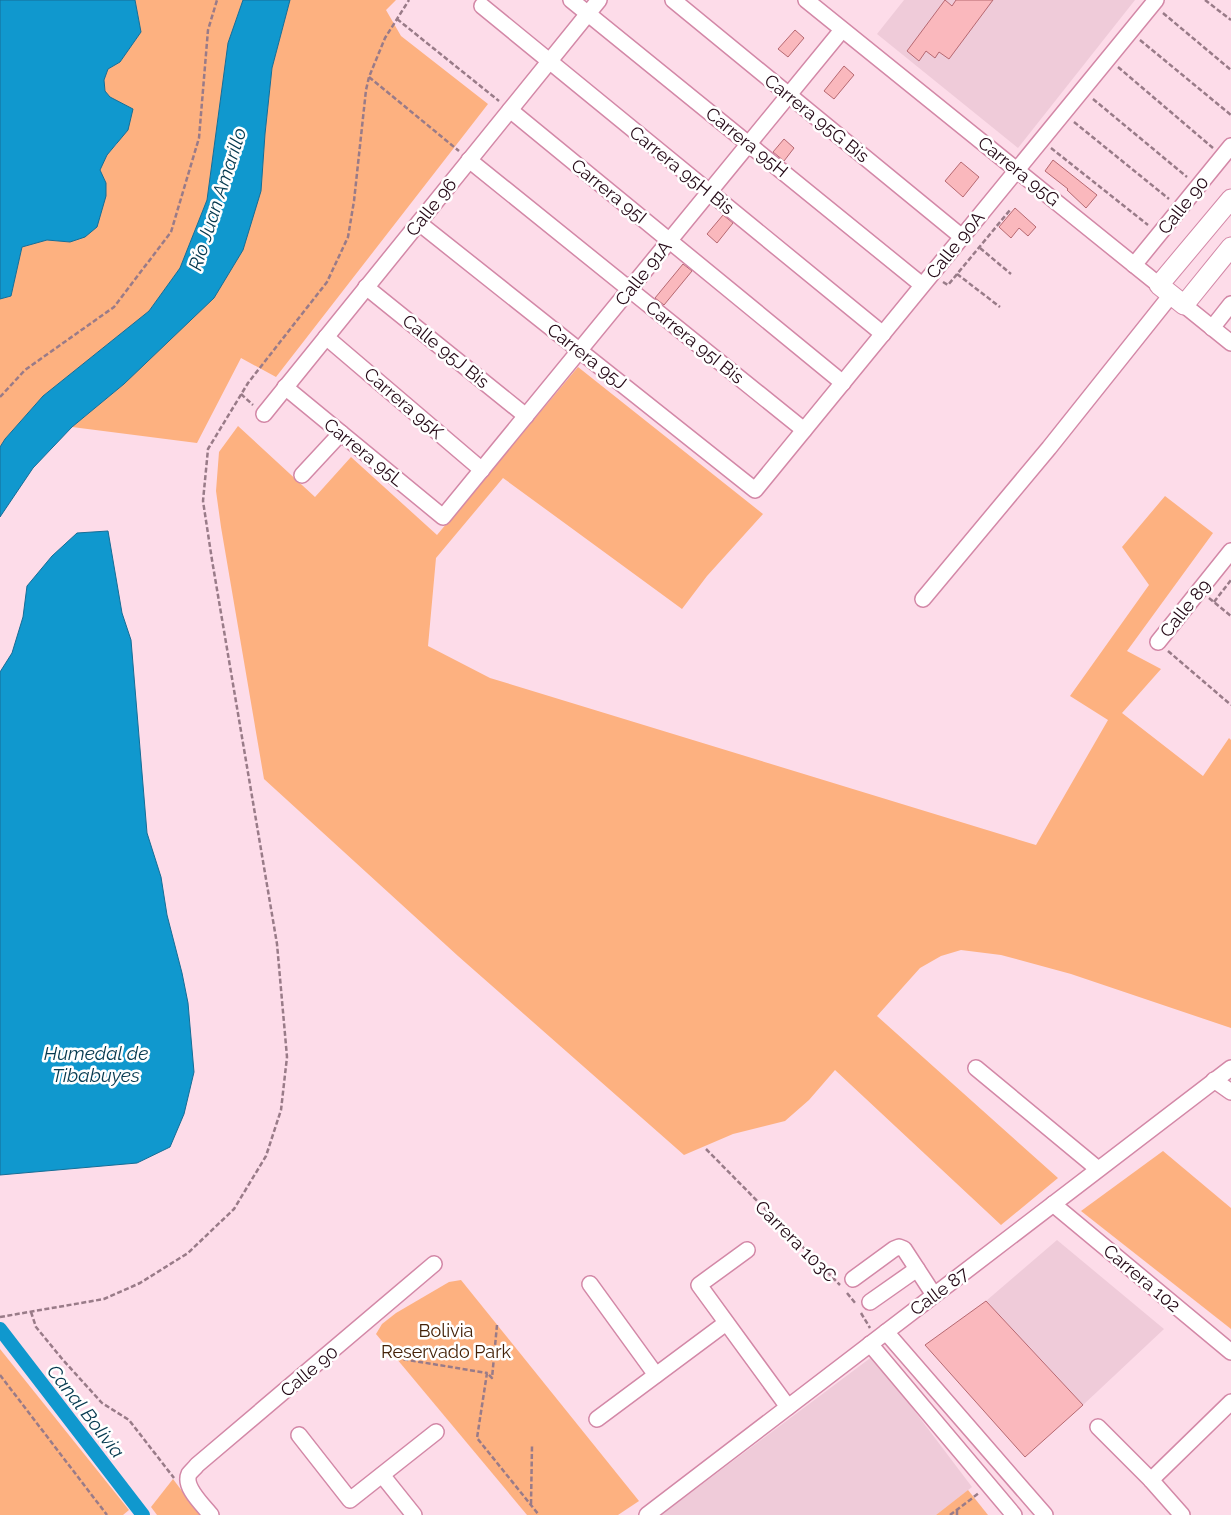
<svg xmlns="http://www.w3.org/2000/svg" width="1231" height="1515" font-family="Raleway,sans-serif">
  <rect width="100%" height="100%" fill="#fddce9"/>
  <g fill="#efcbd9">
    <path d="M904 0H1135L1018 148 877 34Z"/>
    <path d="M1057 1240 1164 1329 1083 1405 986 1301Z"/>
    <path d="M873 1356 972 1487 936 1515H661Z"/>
  </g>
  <g fill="#fdb180">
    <path d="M135 0H243L228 43 207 200 180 268 149 311 43 396 5 439 0 447V299L11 296 22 247 47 240 70 242 106 183 100 170 107 155 117 144 133 109 110 97 105 91 104 80 108 69 120 62 141 32Z"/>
    <path d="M290 0H396L386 10 401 36 488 104 276 377 241 358 197 443 72 427 124 384 261 191 265 134 272 68Z"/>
    <path d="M578 367 763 514 707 576 682 609 503 478 436 558 428 646 490 678 1036 845 1108 720 1070 696 1149 585 1122 547 1165 496 1213 533 1127 651 1161 669 1122 713 1203 776 1229 738 1231 740V1028L1071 974 1001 955 961 950 941 956 920 968 877 1016 1058 1178 1001 1225 835 1070 809 1100 785 1121 733 1134 684 1155 458 956 264 779 221 527 216 491 219 452 238 426 315 497 351 457 437 535Z"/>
    <path d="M1163 1151 1231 1208V1329L1081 1211Z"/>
    <path d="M461 1280 639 1501 618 1515H527L376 1334 382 1324 396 1313 449 1282Z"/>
    <path d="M0 1349 129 1510 123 1515H0Z"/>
    <path d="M173 1479 200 1515H157L151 1507Z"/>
    <path d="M968 1490 988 1515H936Z"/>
  </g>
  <g fill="#1098ce" stroke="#166d96">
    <path d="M0 0H135L141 32 120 62 108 69 104 80 105 91 110 97 133 109 128 130 107 155 100 170 106 183V196L97 227 85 237 70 242 47 240 22 247 11 296 0 299Z"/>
    <path d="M243 0H290L272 68 265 134 261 191 243 250 214 298 124 384 72 427 33 468 0 517V447L5 439 43 396 149 311 180 268 207 200 228 43Z"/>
    <path d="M108 531 122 613 131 640 147 833 161 877 167 915 182 973 188 1003 194 1072 184 1114 170 1147 137 1163 0 1175V672L12 653 23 617 27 586 52 556 77 533Z"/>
  </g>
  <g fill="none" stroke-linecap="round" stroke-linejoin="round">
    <path stroke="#1098ce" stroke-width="14" d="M0 1329 143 1515"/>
  </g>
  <g fill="#fab8bd" stroke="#b66871">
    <path d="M945 0 952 6 956 0H993L949 59 939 52 935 58 926 51 919 61 907 51Z"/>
    <path d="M795 30 804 38 788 57 778 49Z"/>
    <path d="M844 66 854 75 834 99 824 91Z"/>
    <path d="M784 139 794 148 784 161 773 152Z"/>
    <path d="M1053 160 1097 195 1086 208 1067 190 1068 189 1045 171Z"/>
    <path d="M961 162 979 177 963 197 945 181Z"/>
    <path d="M1015 208 1036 227 1028 236 1019 228 1011 238 999 227Z"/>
    <path d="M723 215 733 223 717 243 707 234Z"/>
    <path d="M683 264 692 271 664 305 655 298Z"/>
    <path d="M986 1301 1083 1405 1025 1457 925 1345Z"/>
  </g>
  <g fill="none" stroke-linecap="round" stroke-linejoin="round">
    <defs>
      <g id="minor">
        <path d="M571 0 922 285"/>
        <path d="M673 0 962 237"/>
        <path d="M806 0 1159 285"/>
        <path d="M482 6 883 334"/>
        <path d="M510 110 843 383"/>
        <path d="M469 160 804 430"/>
        <path d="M419 223 755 490 1156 0"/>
        <path d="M1134 265 1231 146"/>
        <path d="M366 287 526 416"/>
        <path d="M1184 305 1231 343"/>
        <path d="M1212 328 1231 304"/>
        <path d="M326 337 482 470"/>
        <path d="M285 387 443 517 842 30"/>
        <path d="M264 414 599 0"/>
        <path d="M302 475 341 433"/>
        <path d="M923 599 1049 448 1171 295"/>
        <path d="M1158 642 1231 551"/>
        <path d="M976 1068 1098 1169"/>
        <path d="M1214 1080 1231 1092"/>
        <path d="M1053 1204 1231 1352"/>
        <path d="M747 1250 699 1285 788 1407"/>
        <path d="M853 1279 894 1249 899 1247 904 1249 934 1295"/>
        <path d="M590 1284 656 1375"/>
        <path d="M870 1302 917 1269"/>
        <path d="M886 1332 1045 1515"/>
        <path d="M870 1344 1014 1515"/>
        <path d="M597 1419 726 1323"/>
        <path d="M1098 1427 1151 1480 1182 1515"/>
        <path d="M299 1435 350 1500 436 1432"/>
        <path d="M382 1475 414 1515"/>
        <path d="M1151 1480 1231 1402"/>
        <path d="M211 1515C203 1505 183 1487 189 1474 191 1471 195 1468 197 1465L434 1264"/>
        <path d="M647 1515 1231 1068"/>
      </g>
      <path id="major" d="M1231 199 1159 285 1184 305 1231 247"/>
    </defs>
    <use href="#minor" stroke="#d388a7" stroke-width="18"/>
    <use href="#major" stroke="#d388a7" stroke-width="21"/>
    <g stroke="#997b88" stroke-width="2.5" stroke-dasharray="5 2.5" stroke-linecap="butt">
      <path d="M1205 0 1231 20"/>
      <path d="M1163 13 1231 70"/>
      <path d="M397 19 499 101"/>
      <path d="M1140 40 1231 115"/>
      <path d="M1118 67 1213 148"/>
      <path d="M369 77 459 151"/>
      <path d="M1093 99 1187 177"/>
      <path d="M1074 122 1169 199"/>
      <path d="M1051 148 1148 225"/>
      <path d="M980 248 1011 274"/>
      <path d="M957 274 1000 307"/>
      <path d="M943 282 948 285 1010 210"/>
      <path d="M241 394 253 405"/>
      <path d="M0 397 25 370 114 307 171 232 199 138 208 30 217 0"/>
      <path d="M1209 598 1231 616"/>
      <path d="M1214 602 1231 580"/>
      <path d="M1168 651 1231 705"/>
      <path d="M706 1149 840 1285"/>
      <path d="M847 1293 856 1304"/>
      <path d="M31 1312 36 1327 63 1360 102 1403 129 1420 174 1478"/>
      <path d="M861 1313 870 1328"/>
      <path d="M0 1317 104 1299 140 1283 188 1253 234 1209 266 1156 281 1110 287 1057 277 944 212 560 203 501 208 449 248 383 327 282 348 237 354 201 366 90 369 77 385 38 409 0"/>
      <path d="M497 1325 492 1378 487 1373 477 1438 539 1515"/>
      <path d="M396 1358 487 1373"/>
      <path d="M0 1375 107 1515"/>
      <path d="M531 1504 532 1446"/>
      <path d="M957 1510V1515"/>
      <path d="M950 1515 979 1493"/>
    </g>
    <use href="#minor" stroke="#fff" stroke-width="15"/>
    <use href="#major" stroke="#fff" stroke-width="19"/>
  </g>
  <g text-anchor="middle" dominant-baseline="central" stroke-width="5" stroke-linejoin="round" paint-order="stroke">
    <g font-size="18" fill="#230815" stroke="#fff">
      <text transform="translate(817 118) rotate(39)">Carrera 95G Bis</text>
      <text transform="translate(747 142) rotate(39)">Carrera 95H</text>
      <text transform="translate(682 170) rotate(39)">Carrera 95H Bis</text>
      <text transform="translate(1019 171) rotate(39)">Carrera 95G</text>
      <text transform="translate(609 191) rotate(39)">Carrera 95I</text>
      <text transform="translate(1183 205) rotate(-51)">Calle 90</text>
      <text transform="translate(431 207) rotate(-51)">Calle 96</text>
      <text transform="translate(955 245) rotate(-51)">Calle 90A</text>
      <text transform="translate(643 273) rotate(-51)">Calle 91A</text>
      <text transform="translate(695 342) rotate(39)">Carrera 95I Bis</text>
      <text transform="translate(446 351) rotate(39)">Calle 95J Bis</text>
      <text transform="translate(587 356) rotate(38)">Carrera 95J</text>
      <text transform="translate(404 403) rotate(41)">Carrera 95K</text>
      <text transform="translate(364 452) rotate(39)">Carrera 95L</text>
      <text transform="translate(1185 608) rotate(-51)">Calle 89</text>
      <text transform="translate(796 1241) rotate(45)">Carrera 103C</text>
      <text transform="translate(1142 1278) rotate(40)">Carrera 102</text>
      <text transform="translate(939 1291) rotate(-37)">Calle 87</text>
      <text transform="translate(309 1371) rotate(-40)">Calle 90</text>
    </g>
    <g font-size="18" fill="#442208" stroke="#fff">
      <text x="446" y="1330">Bolivia<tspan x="446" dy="21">Reservado Park</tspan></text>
    </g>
    <g font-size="19" font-style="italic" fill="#05394f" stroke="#fff">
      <text transform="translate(217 199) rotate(-72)">Río Juan Amarillo</text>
      <text x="96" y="1053">Humedal de<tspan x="96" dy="22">Tibabuyes</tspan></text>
      <text transform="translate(86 1411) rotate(52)">Canal Bolivia</text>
    </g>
  </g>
</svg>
